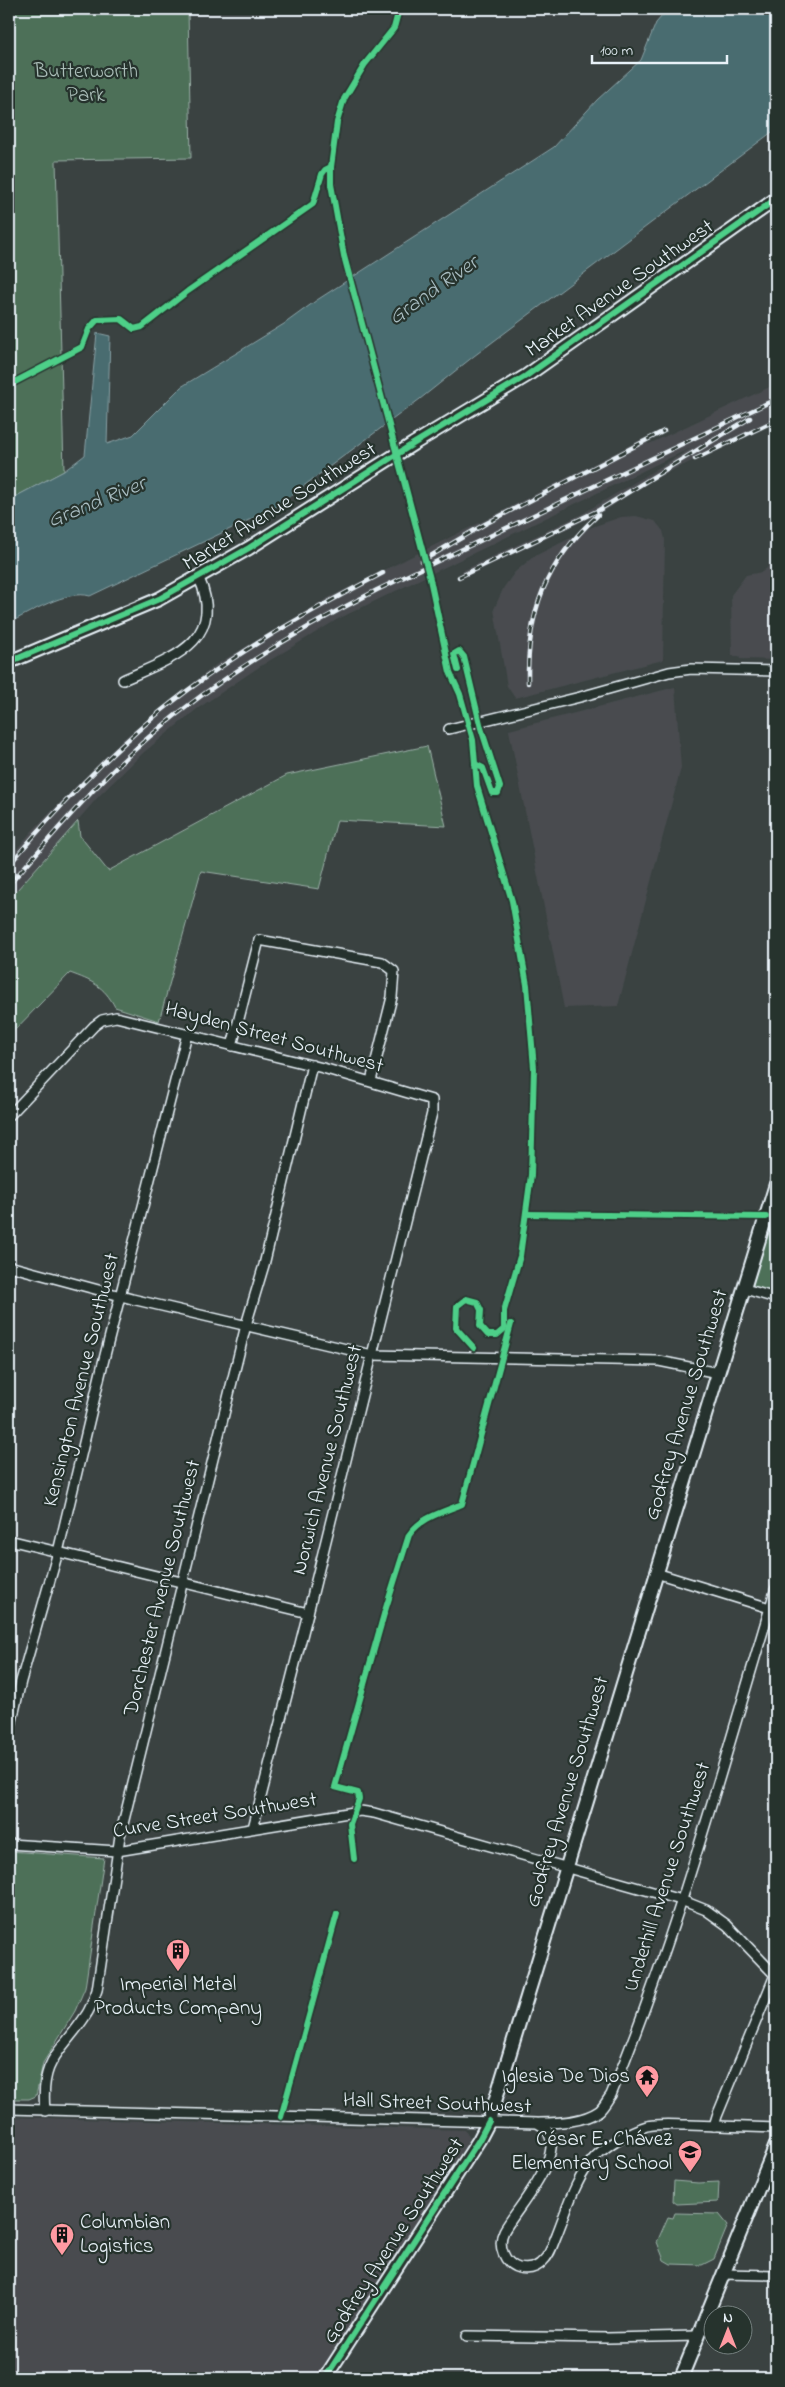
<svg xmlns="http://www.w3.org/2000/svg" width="785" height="2387" font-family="'Indie Flower',sans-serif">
  <rect width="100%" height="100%" fill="#3a4241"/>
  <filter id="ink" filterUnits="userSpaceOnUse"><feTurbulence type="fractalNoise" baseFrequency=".02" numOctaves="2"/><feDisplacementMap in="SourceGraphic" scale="10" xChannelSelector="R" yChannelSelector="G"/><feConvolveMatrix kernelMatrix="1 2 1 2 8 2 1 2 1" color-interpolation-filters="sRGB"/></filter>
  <g filter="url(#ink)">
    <g fill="#484c4f">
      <path d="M776 384V411L768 417 776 414V422L660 476 626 496 608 509 463 578 462 571 582 514 693 447 655 465 338 619 259 667 197 709 143 753 99 796 9 899V858L32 831 123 739 217 664 328 598 491 517 642 439 649 444Z"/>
      <path d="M636 516 655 521 663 531 665 539 663 660 515 698 507 686 494 609 504 587 515 572 533 557 592 527 621 517Z"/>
      <path d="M776 551V660L740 659 739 656H732L731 595 746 575 762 572 767 568Z"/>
      <path d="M675 687 681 768 618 1006 564 1008 509 730Z"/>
      <path d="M9 2117 465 2130 470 2138 320 2378H9Z"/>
    </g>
    <g fill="#4e6f59" stroke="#9bb0a8">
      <path d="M9 9H188L191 158 56 160 64 471 9 500Z"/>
      <path d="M427 746 446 826 337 820 319 889 201 871 159 1021 115 1007C104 986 92 981 70 973L9 1036V899L78 821 80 836 108 871 287 775Z"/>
      <path d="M776 1184V1298L745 1289Z"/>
      <path d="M9 1851 104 1858 85 1988 75 2011 43 2063 36 2096 29 2099H9Z"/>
      <path d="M674 2181 698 2183 719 2182 718 2202 677 2204 673 2201Z"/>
      <path d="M675 2213 719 2214 728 2225 714 2259 702 2265 671 2264 664 2260 657 2242 668 2217 673 2218Z"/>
    </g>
    <path fill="#496c6f" stroke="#89a1a6" d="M668 9H776V129L474 356 420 399 274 508 90 596C67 589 29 613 9 623V500L64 471 85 455 97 333 110 336 107 444 133 435 181 387 284 324 317 300 554 147 597 100 641 60 656 23Z"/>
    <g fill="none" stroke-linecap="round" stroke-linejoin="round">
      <defs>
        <g id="street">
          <path d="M123 680C170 659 227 642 199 578"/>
          <path d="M449 729 580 697 669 672 691 669 776 671"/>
          <path d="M232 1046 259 940 382 962 394 971 392 997 371 1081"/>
          <path d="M9 1116 94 1026 102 1020 116 1017 323 1068 432 1100V1113L308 1613 253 1828"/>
          <path d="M9 1266 132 1299 372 1355 659 1361 718 1373"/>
          <path d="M745 1289 776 1298"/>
          <path d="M9 1540 308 1613"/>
          <path d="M656 1573 776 1610"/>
          <path d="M9 1734 21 1681 58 1552 102 1367 187 1034"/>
          <path d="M9 1844 117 1851 360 1811 374 1813 681 1900 706 1910 727 1925 776 1976"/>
          <path d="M9 2109 537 2123C579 2142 516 2208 504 2231 497 2245 504 2264 519 2268 528 2270 537 2268 543 2261 551 2254 553 2243 557 2234 567 2209 576 2177 595 2157 608 2144 630 2131 647 2126 661 2123 676 2125 689 2125 718 2126 747 2127 776 2128"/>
          <path d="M45 2111C40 2057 61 2054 86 2015 91 2008 94 1998 97 1990L120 1836 246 1325 264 1265 312 1065"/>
          <path d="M540 2123C559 2123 583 2122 599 2111 604 2107 607 2100 611 2095 679 1931 724 1758 776 1588"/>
          <path d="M714 2126 717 2116 775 1975"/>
          <path d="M723 2274 776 2275"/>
          <path d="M467 2336 608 2338 697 2336"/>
        </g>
        <g id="secondary">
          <path d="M9 662 159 599 249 548 413 444 526 376 776 199"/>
          <path d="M325 2378 479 2140 489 2121 776 1184"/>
          <path d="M681 2378 776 2145"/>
        </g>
      </defs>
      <use href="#street" stroke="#e8f1f8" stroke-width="12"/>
      <use href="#secondary" stroke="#e8f1f8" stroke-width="16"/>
      <use href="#street" stroke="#26332d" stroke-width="9"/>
      <use href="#secondary" stroke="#26332d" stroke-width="12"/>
      <defs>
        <g id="rail">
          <path d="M695 459 776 420"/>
          <path d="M422 561 485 524 664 431"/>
          <path d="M459 577 599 510 750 418"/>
          <path d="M528 683C527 612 545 563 598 515"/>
          <path d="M9 865C52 814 99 764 149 721 220 661 302 615 383 573"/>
          <path d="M9 885C53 834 97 782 149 737 218 678 296 631 377 590L776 399"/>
        </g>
      </defs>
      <use href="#rail" stroke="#e8f1f8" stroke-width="4.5"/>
      <use href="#rail" stroke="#26332d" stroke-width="2.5" stroke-dasharray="8" stroke-linecap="butt"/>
      <defs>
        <g id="cycleway">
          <path d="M399 9 394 28 365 64 344 99 337 122 331 167V184L344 256 430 579 450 672 460 694 473 740 477 786 512 901 527 985 534 1068 531 1175 520 1256 504 1311V1329L497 1335H488L480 1326 481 1310 477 1302 466 1299 457 1306 456 1328 474 1348"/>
          <path d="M9 385 82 347 89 329 97 320 121 319 134 329 142 327 188 291 313 204 322 174 325 170 331 167"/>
          <path d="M9 662 159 599 249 548 413 444 526 376 776 199"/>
          <path d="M458 670 454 654 459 651 464 657 481 728 500 787 498 793H492L483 768 475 764"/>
          <path d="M527 1214 766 1217"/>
          <path d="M354 1859 350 1824 359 1799 358 1793 335 1787 384 1614 409 1535C421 1517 444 1512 462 1504L511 1324"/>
          <path d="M281 2117 337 1914"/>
          <path d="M325 2378 479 2140 489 2121"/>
        </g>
      </defs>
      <use href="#cycleway" stroke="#26332d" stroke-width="9"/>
      <use href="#cycleway" stroke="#4dcf88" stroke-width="6"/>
    </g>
  </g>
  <defs>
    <symbol id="building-pin" viewBox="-11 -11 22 30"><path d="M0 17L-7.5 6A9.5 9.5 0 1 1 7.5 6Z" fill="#ff9aa2" stroke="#26332d"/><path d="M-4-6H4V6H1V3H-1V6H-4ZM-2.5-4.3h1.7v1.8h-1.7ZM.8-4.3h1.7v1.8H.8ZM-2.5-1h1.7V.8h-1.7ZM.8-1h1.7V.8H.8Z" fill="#111"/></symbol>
    <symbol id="temple-pin" viewBox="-11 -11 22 30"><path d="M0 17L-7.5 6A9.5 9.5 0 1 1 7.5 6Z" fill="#ff9aa2" stroke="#26332d"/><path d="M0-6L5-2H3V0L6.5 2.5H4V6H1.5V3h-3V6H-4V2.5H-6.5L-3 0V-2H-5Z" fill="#111"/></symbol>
    <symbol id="school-pin" viewBox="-11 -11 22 30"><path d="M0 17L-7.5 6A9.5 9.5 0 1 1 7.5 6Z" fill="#ff9aa2" stroke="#26332d"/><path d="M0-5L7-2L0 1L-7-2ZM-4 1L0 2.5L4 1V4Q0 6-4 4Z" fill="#111"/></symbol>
  </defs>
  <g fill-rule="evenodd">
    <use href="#building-pin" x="164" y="1937" width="28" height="38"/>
    <use href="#temple-pin" x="633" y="2063" width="28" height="38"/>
    <use href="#school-pin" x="676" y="2138" width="28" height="38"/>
    <use href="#building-pin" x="48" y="2221" width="28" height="38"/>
  </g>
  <g text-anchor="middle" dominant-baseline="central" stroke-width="4.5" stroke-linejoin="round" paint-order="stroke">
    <g font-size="21" fill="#aabdb8" stroke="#26332d">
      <text x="86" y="72">Butterworth<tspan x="86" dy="24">Park</tspan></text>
    </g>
    <g font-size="21" fill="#e8f1f8" stroke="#26332d">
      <text transform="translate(620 289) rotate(-35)">Market Avenue Southwest</text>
      <text transform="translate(280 507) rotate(-32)">Market Avenue Southwest</text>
      <text transform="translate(274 1038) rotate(15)">Hayden Street Southwest</text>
      <text transform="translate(82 1380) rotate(-76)">Kensington Avenue Southwest</text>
      <text transform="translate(687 1405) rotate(-73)">Godfrey Avenue Southwest</text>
      <text transform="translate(328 1460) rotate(-76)">Norwich Avenue Southwest</text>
      <text transform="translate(163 1588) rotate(-76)">Dorchester Avenue Southwest</text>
      <text transform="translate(568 1792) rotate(-73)">Godfrey Avenue Southwest</text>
      <text transform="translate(215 1816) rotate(-9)">Curve Street Southwest</text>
      <text transform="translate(668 1877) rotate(-72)">Underhill Avenue Southwest</text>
      <text transform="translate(437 2104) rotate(2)">Hall Street Southwest</text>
      <text transform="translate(394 2241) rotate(-57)">Godfrey Avenue Southwest</text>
    </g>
    <g font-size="21" fill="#e8f1f8" stroke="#26332d" text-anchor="end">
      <text x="178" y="1985" text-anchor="middle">Imperial Metal<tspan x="178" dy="24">Products Company</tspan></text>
      <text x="630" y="2077">Iglesia De Dios</text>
      <text x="672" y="2140">César E. Chávez<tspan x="672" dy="24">Elementary School</tspan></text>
      <text x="80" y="2223" text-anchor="start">Columbian<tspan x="80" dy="24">Logistics</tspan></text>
    </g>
    <g font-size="22" font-style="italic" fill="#a8bcc1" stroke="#26332d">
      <text transform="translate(434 291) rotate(-35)">Grand River</text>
      <text transform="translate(97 503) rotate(-22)">Grand River</text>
    </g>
  </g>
  <rect width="785" height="2387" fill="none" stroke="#26332d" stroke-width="30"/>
  <rect x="15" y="15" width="755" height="2357" fill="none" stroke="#e8f1f8" stroke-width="2" filter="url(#ink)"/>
  <g transform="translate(728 2330)"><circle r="24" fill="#26332d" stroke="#747f7e"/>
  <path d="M0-4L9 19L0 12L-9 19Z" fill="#ff9aa2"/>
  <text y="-8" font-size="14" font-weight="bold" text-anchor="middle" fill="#e8f1f8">N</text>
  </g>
  <path d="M592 55v8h135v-8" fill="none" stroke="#e8f1f8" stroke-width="2.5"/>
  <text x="600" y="55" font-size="15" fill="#e8f1f8" stroke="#26332d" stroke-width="4" paint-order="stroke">100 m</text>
</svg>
